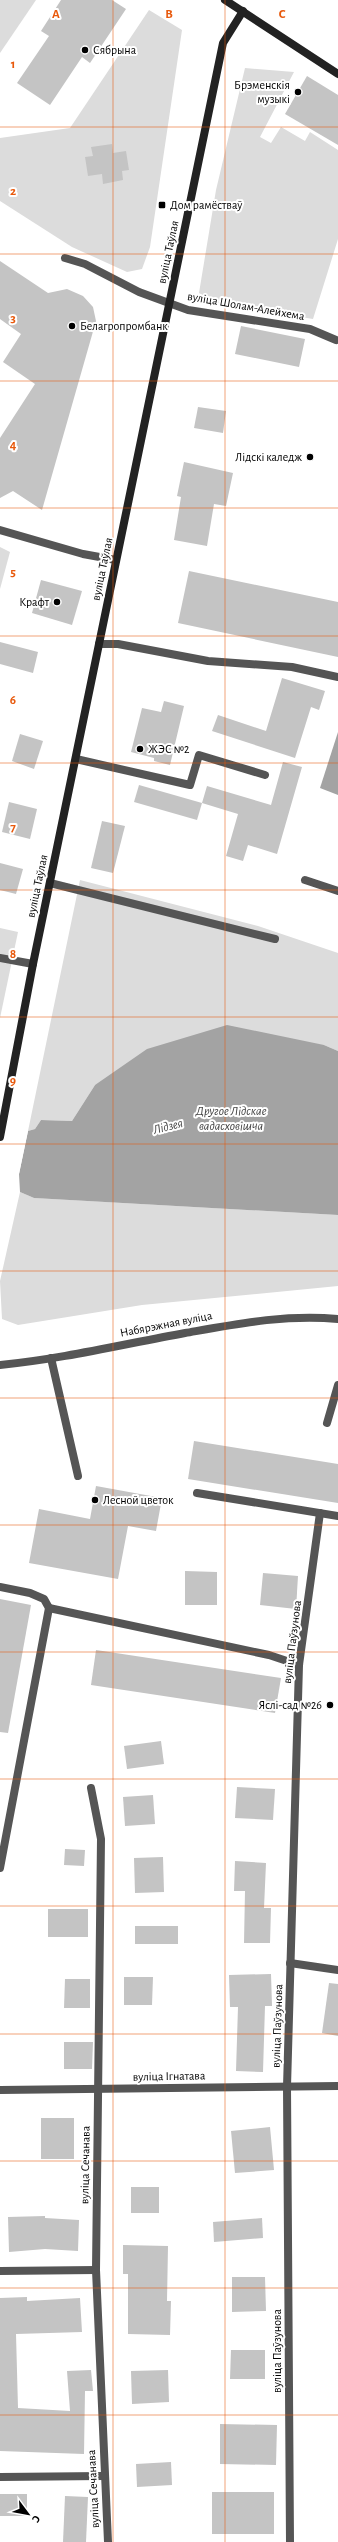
<svg xmlns="http://www.w3.org/2000/svg" width="338" height="2542" font-family="'Alegreya Sans',sans-serif">
  <rect width="100%" height="100%" fill="#fff"/>
  <g fill="#dcdcdc">
    <path d="M0 0H36L0 53Z"/>
    <path d="M149 10 182 30 150 247 142 269 127 272 72 247 0 201V138L70 128Z"/>
    <path d="M245 68 294 72 260 137 271 143 281 127 305 141 310 132 338 150V239L313 319 217 303 199 293 216 190Z"/>
    <path d="M0 547 10 552 0 589Z"/>
    <path d="M80 880 258 926 338 953V1051L324 1045 95 1085 72 1121 41 1120 35 1129 28 1131Z"/>
    <path d="M0 928 18 932 0 1018Z"/>
    <path d="M20 1192 34 1198 338 1215V1286L142 1305 18 1325 2 1319 0 1281Z"/>
  </g>
  <g fill="#a3a3a3">
    <path d="M338 732V795L320 788Z"/>
    <path d="M227 1025 324 1045 338 1051V1215L34 1198 20 1192 19 1174 28 1131 35 1129 41 1120 72 1121 95 1085 147 1049Z"/>
  </g>
  <path fill="#fff" d="M26 1130 28 1131 19 1174H17Z"/>
  <g fill="#c4c4c4">
    <path d="M61 0H112L126 9 90 63 82 57 50 105 17 83 49 36 41 31Z"/>
    <path d="M307 76 338 95V145L285 114Z"/>
    <path d="M112 144 113 153 126 151 129 170 122 171 123 180 103 184 102 174 88 176 85 157 93 156 91 147Z"/>
    <path d="M0 261 48 293 67 289 83 296 93 307 96 321 42 510 13 491 0 498V438L35 384 3 362 21 334 0 319Z"/>
    <path d="M241 326 305 339 299 367 235 354Z"/>
    <path d="M198 407 226 411 223 433 194 428Z"/>
    <path d="M184 462 233 473 226 506 214 504 207 546 174 540 181 497 177 496Z"/>
    <path d="M189 571 338 602V657L178 623Z"/>
    <path d="M41 580 82 591 72 625 32 613Z"/>
    <path d="M0 642 38 652 33 673 0 664Z"/>
    <path d="M282 678 325 691 319 710 311 707 295 758 212 731 218 715 266 731Z"/>
    <path d="M164 701 184 706 170 765 154 761V758L131 752 142 708 161 712Z"/>
    <path d="M20 734 43 741 34 769 12 761Z"/>
    <path d="M283 762 302 767 277 854 248 845 243 861 226 856 238 814 202 803 207 786 271 805Z"/>
    <path d="M139 785 202 803 197 820 134 802Z"/>
    <path d="M9 802 37 809 30 839 2 832Z"/>
    <path d="M102 821 125 826 113 873 91 868Z"/>
    <path d="M0 863 23 869 16 894 0 890Z"/>
    <path d="M194 1441 338 1464V1503L188 1479Z"/>
    <path d="M96 1486 162 1498 156 1531 128 1526 118 1579 29 1563 39 1509 90 1519Z"/>
    <path d="M185 1571 217 1572V1605H185Z"/>
    <path d="M263 1573 298 1576 296 1609 260 1605Z"/>
    <path d="M0 1599 31 1605 8 1733 0 1732Z"/>
    <path d="M96 1650 281 1678 275 1713 91 1685Z"/>
    <path d="M161 1741 164 1764 127 1769 124 1746Z"/>
    <path d="M237 1787 275 1789 273 1820 235 1818Z"/>
    <path d="M153 1795 155 1824 125 1826 123 1797Z"/>
    <path d="M65 1849 85 1850 84 1866 64 1865Z"/>
    <path d="M163 1857 164 1892 135 1893 134 1858Z"/>
    <path d="M235 1861 266 1863 264 1908H271L270 1943H244L245 1891H234Z"/>
    <rect x="48" y="1909" width="40" height="28"/>
    <rect x="135" y="1926" width="43" height="18"/>
    <path d="M271 1974 272 2006H265L263 2072 236 2071 238 2007H230L229 1975Z"/>
    <path d="M124 1977H153L152 2005H124Z"/>
    <path d="M65 1979H90V2008H64Z"/>
    <path d="M329 1983 338 1984V2036L322 2033Z"/>
    <path d="M64 2042H93L92 2069H64Z"/>
    <rect x="41" y="2118" width="33" height="41"/>
    <path d="M270 2127 274 2170 235 2173 231 2131Z"/>
    <rect x="131" y="2187" width="28" height="26"/>
    <path d="M45 2216V2218L79 2220 78 2251 45 2249 9 2252 8 2217Z"/>
    <path d="M262 2218 263 2238 214 2242 213 2222Z"/>
    <path d="M123 2245 168 2246 167 2301H171L170 2335 128 2334V2274H123Z"/>
    <path d="M232 2277H265L266 2311 232 2312Z"/>
    <path d="M27 2297V2301L80 2298 82 2332 16 2334 18 2408 70 2411 67 2371 91 2370 93 2391H85L84 2454 0 2451V2298Z"/>
    <path d="M231 2350H265V2379H230Z"/>
    <path d="M168 2370 169 2402 132 2404 131 2371Z"/>
    <path d="M220 2424 277 2425 276 2465 220 2464Z"/>
    <path d="M171 2462 172 2485 137 2487 136 2464Z"/>
    <rect x="212" y="2492" width="62" height="42"/>
    <rect x="0" y="2494" width="27" height="22"/>
    <path d="M65 2496 88 2497 86 2542H63Z"/>
  </g>
  <g fill="none" stroke-linecap="round" stroke-linejoin="round">
    <g stroke="#555" stroke-width="8">
      <path d="M99 644H118L208 661 292 667 338 677"/>
      <path d="M76 759 190 785 199 755 265 775"/>
      <path d="M305 880 338 891"/>
      <path d="M50 883 275 939"/>
      <path d="M0 958 33 964"/>
      <path d="M51 1358 78 1476"/>
      <path d="M327 1423 338 1385"/>
      <path d="M197 1493 338 1516"/>
      <path d="M0 1587 30 1593 44 1599 49 1608 0 1868"/>
      <path d="M49 1608 269 1655 299 1665"/>
      <path d="M290 1963 338 1970"/>
    </g>
    <g stroke="#555" stroke-width="8">
      <path d="M65 258 85 264 139 292 188 310 310 329 336 340"/>
      <path d="M0 530 83 554 116 560"/>
      <path d="M0 1365C62 1359 124 1344 185 1333 236 1324 286 1314 338 1319"/>
      <path d="M91 1788 101 1839 96 2270 108 2542"/>
      <path d="M0 2090 338 2086"/>
      <path d="M0 2271 96 2270"/>
      <path d="M0 2477 103 2476"/>
      <path d="M290 2542 287 2087 299 1665 320 1513"/>
    </g>
    <g stroke="#222" stroke-width="8">
      <path d="M225 0 338 74"/>
      <path d="M0 1137 33 964 223 43 243 11"/>
    </g>
  </g>
  <path fill="none" stroke="#e8590c" stroke-width="1" stroke-opacity="0.55" d="M113 0V2542M225 0V2542M0 127H338M0 254H338M0 381H338M0 508H338M0 636H338M0 763H338M0 890H338M0 1017H338M0 1144H338M0 1271H338M0 1398H338M0 1525H338M0 1652H338M0 1779H338M0 1906H338M0 2034H338M0 2161H338M0 2288H338M0 2415H338"/>
  <g fill="#000" stroke="#fff" stroke-width="1.5">
    <circle cx="85" cy="50" r="4"/>
    <circle cx="298" cy="92" r="4"/>
    <rect x="158" y="201" width="8" height="8" rx="2"/>
    <circle cx="72" cy="326" r="4"/>
    <circle cx="310" cy="457" r="4"/>
    <circle cx="57" cy="602" r="4"/>
    <circle cx="140" cy="749" r="4"/>
    <circle cx="95" cy="1500" r="4"/>
    <circle cx="330" cy="1705" r="4"/>
  </g>
  <g text-anchor="middle" dominant-baseline="central" stroke-width="4" stroke-linejoin="round" paint-order="stroke">
    <g font-size="12" fill="#000" stroke="#fff" text-anchor="start">
      <text x="93" y="50">Сябрына</text>
      <text x="290" y="85" text-anchor="end">Брэменскія<tspan x="290" dy="14">музыкі</tspan></text>
      <text x="170" y="205">Дом рамёстваў</text>
      <text x="80" y="326">Белагропромбанк</text>
      <text x="302" y="457" text-anchor="end">Лідскі каледж</text>
      <text x="49" y="602" text-anchor="end">Крафт</text>
      <text x="148" y="749">ЖЭС №2</text>
      <text x="103" y="1500">Лесной цветок</text>
      <text x="322" y="1705" text-anchor="end">Яслі-сад №26</text>
    </g>
    <g font-size="12" fill="#000" stroke="#fff">
      <text transform="translate(168 252) rotate(-78)">вуліца Таўлая</text>
      <text transform="translate(246 306) rotate(10)">вуліца Шолам-Алейхема</text>
      <text transform="translate(102 569) rotate(-78)">вуліца Таўлая</text>
      <text transform="translate(37 886) rotate(-78)">вуліца Таўлая</text>
      <text transform="translate(166 1324) rotate(-11)">Набярэжная вуліца</text>
      <text transform="translate(292 1642) rotate(-83)">вуліца Паўзунова</text>
      <text transform="translate(277 2026) rotate(-88)">вуліца Паўзунова</text>
      <text transform="translate(169 2076) rotate(-1)">вуліца Ігнатава</text>
      <text transform="translate(85 2165) rotate(-89)">вуліца Сечанава</text>
      <text transform="translate(277 2351) rotate(-90)">вуліца Паўзунова</text>
      <text transform="translate(93 2489) rotate(-93)">вуліца Сечанава</text>
    </g>
    <g font-size="13" font-style="italic" fill="#444" stroke="#fff">
      <text x="231" y="1111">Другое Лідскае<tspan x="231" dy="15">вадасховішча</tspan></text>
      <text transform="translate(168 1127) rotate(-14)">Лідзея</text>
    </g>
  </g>
  <g font-size="13" text-anchor="middle" font-weight="bold" fill="#e8590c" stroke="#fff" stroke-width="4" stroke-linejoin="round" paint-order="stroke">
    <text x="56" y="18">A</text>
    <text x="169" y="18">B</text>
    <text x="282" y="18">C</text>
    <text x="13" y="68">1</text>
    <text x="13" y="195">2</text>
    <text x="13" y="322">3</text>
    <text x="13" y="449">4</text>
    <text x="13" y="576">5</text>
    <text x="13" y="704">6</text>
    <text x="13" y="831">7</text>
    <text x="13" y="958">8</text>
    <text x="13" y="1085">9</text>
  </g>
  <g transform="translate(28 2514) rotate(122)" stroke="#ffffff" stroke-width="3" paint-order="stroke">
  <path d="M0-3L7 15L0 10L-7 15Z" fill="#000000"/>
  <text y="-6" font-size="11" font-weight="bold" text-anchor="middle" fill="#000000">С</text>
  </g>
</svg>
